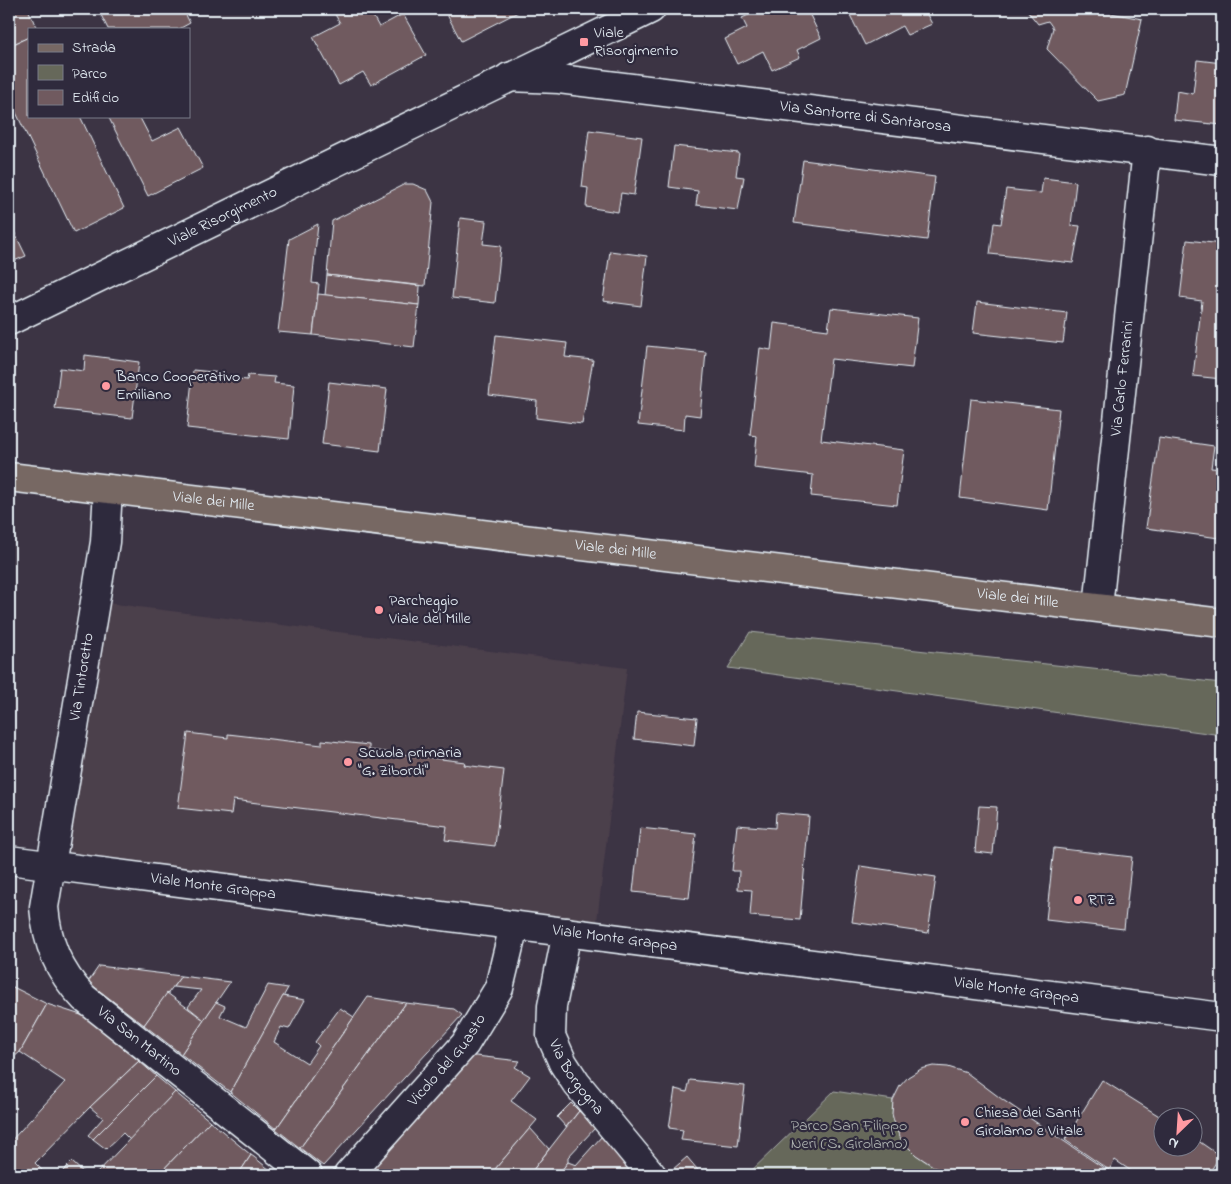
<svg xmlns="http://www.w3.org/2000/svg" width="1231" height="1184" font-family="'Indie Flower',sans-serif">
  <rect width="100%" height="100%" fill="#3c3444"/>
  <filter id="ink" filterUnits="userSpaceOnUse"><feTurbulence type="fractalNoise" baseFrequency=".02" numOctaves="2"/><feDisplacementMap in="SourceGraphic" scale="10" xChannelSelector="R" yChannelSelector="G"/><feConvolveMatrix kernelMatrix="1 2 1 2 8 2 1 2 1" color-interpolation-filters="sRGB"/></filter>
  <g filter="url(#ink)">
    <path fill="#4c3f4c" d="M99 602 627 668 597 921 69 856Z"/>
    <g fill="#66685a" stroke="#a7aca9">
      <path d="M750 632 1222 683V735L728 668Z"/>
      <path d="M834 1091 893 1100C890 1142 916 1156 947 1175H747Z"/>
    </g>
    <g fill="#705a5f" stroke="#e8f1f8">
      <path d="M9 9H28L37 29H29V37L9 46Z"/>
      <path d="M98 9H183L190 23 179 29H108Z"/>
      <path d="M336 9H369L379 27 403 14 426 55 371 85 363 72 339 85 313 37 340 23 333 11Z"/>
      <path d="M444 9H517L518 12 461 41Z"/>
      <path d="M761 9H769L773 17 791 9H807L821 38 797 50 800 57 772 70 763 51 737 64 725 39 747 28 742 18Z"/>
      <path d="M847 9H924L932 24 907 35 902 26 865 45Z"/>
      <path d="M1026 9H1107L1111 13 1142 19 1125 95 1098 101 1047 49 1053 28 1048 21 1038 24Z"/>
      <path d="M29 37V116H80L124 208 74 233 9 98V46Z"/>
      <path d="M1197 60 1222 63V125L1174 120 1177 91 1193 94Z"/>
      <path d="M108 116H139L152 141 181 127 203 168 148 196Z"/>
      <path d="M589 130 642 137 634 195 621 193 618 212 586 207 588 188 582 187Z"/>
      <path d="M674 146 739 153 736 176 744 177 738 210 696 205 698 191 669 187Z"/>
      <path d="M803 160 935 177 927 240 794 223Z"/>
      <path d="M1043 178 1076 182 1071 225 1080 226 1073 263 990 254 994 223 1001 224 1006 189 1041 193Z"/>
      <path d="M405 184H413L427 190 433 202 425 286 327 275 332 221Z"/>
      <path d="M460 218 486 221 483 244 501 246 495 303 452 298Z"/>
      <path d="M9 221 26 256 9 263Z"/>
      <path d="M318 224 312 283 319 284 313 335 278 332 289 239Z"/>
      <path d="M1187 240 1222 244V379L1193 376 1202 301 1180 298Z"/>
      <path d="M610 251 647 256 641 306 603 301Z"/>
      <path d="M327 275 420 286 419 305 325 295Z"/>
      <path d="M318 294 419 305 414 347 313 335Z"/>
      <path d="M977 302 1067 313 1063 343 973 333Z"/>
      <path d="M831 308 918 318 912 368 831 359 821 440 904 450 897 505 811 496 813 475 754 468 757 436 750 435 760 348 771 350 774 323 828 330Z"/>
      <path d="M496 335 567 343 565 357 593 360 582 424 536 418 537 401 489 395Z"/>
      <path d="M647 346 706 352 700 416 685 414 684 430 638 425Z"/>
      <path d="M85 355 139 362 132 418 55 409 60 368 84 371Z"/>
      <path d="M193 370 222 373 221 377 247 380 248 375 275 377 274 383 294 385 289 439 187 428Z"/>
      <path d="M329 382 387 389 380 451 322 444Z"/>
      <path d="M971 399 1059 409 1048 510 960 498Z"/>
      <path d="M1159 438 1214 446 1211 468 1222 469V515L1219 538 1146 528Z"/>
      <path d="M637 712 697 718 694 746 634 739Z"/>
      <path d="M188 733 228 738V734L322 745V740L369 745V750L465 762 464 765 504 770 495 846 445 840 447 826 233 800 231 814 178 808Z"/>
      <path d="M979 806 997 807 993 854 975 852Z"/>
      <path d="M776 813 809 816 800 920 750 916 752 890 738 889 739 871H732L737 825 775 828Z"/>
      <path d="M640 828 696 834 689 898 633 892Z"/>
      <path d="M1054 848 1132 857 1124 929 1046 920Z"/>
      <path d="M860 866 936 877 928 933 852 922Z"/>
      <path d="M99 966 181 976 144 1025 88 982Z"/>
      <path d="M181 976 230 982 204 1020 188 1007 201 990 173 987Z"/>
      <path d="M9 985 47 1004 20 1052 14 1057 9 1055Z"/>
      <path d="M268 985 288 988 230 1092 181 1054 216 1002 225 1006 220 1016 246 1027Z"/>
      <path d="M167 993 204 1020 181 1054 144 1025Z"/>
      <path d="M283 996 305 1000 289 1029 281 1027 274 1042 307 1063 319 1046 315 1042 340 1008 354 1017 276 1129 230 1092Z"/>
      <path d="M368 997 406 1003 300 1148 276 1129Z"/>
      <path d="M406 1003 454 1009 462 1015 323 1166 300 1148Z"/>
      <path d="M47 1004 84 1016 139 1061 90 1107 35 1163 47 1175H18L9 1166V1143L65 1082 20 1052Z"/>
      <path d="M467 1055 520 1061 515 1067 530 1076 511 1101 537 1120 490 1175H361Z"/>
      <path d="M139 1061 156 1076 93 1139 88 1135 103 1118 90 1107Z"/>
      <path d="M933 1066 948 1067 967 1073 1003 1100 1108 1171 1105 1175H947L916 1155 902 1141 896 1129 892 1114 893 1100 900 1086 908 1077 921 1069Z"/>
      <path d="M156 1076 175 1092 130 1140 123 1133 106 1149 93 1139Z"/>
      <path d="M690 1080 745 1086 738 1146 681 1140 683 1130 669 1128 675 1089 687 1092Z"/>
      <path d="M1102 1080 1164 1119V1146H1194V1138L1220 1156 1208 1175H1137L1115 1160 1109 1170 1065 1140Z"/>
      <path d="M175 1092 210 1121 158 1175H98L96 1174Z"/>
      <path d="M571 1103 579 1111 566 1127 557 1117Z"/>
      <path d="M579 1111 595 1128 568 1157V1162L558 1175H529Z"/>
      <path d="M210 1121 251 1155 238 1175H158Z"/>
      <path d="M530 1128 549 1149 529 1175H490Z"/>
      <path d="M602 1136 634 1171 630 1175H558L568 1162 576 1165Z"/>
      <path d="M251 1155 254 1157 276 1175H238Z"/>
      <path d="M687 1157 702 1175H676L672 1170Z"/>
      <path d="M72 1162 86 1175H59Z"/>
    </g>
    <g fill="none" stroke-linecap="round" stroke-linejoin="round">
      <defs>
        <g id="minor">
          <path id="s1" d="M509 77 559 79 1222 161"/>
          <path id="s2" d="M9 321 651 9"/>
          <path id="s3" d="M108 489 105 542 44 907C47 943 58 971 84 998L308 1175"/>
          <path id="s4" d="M1098 607 1147 150"/>
          <path id="s5" d="M9 860 1222 1017"/>
          <path id="s6" d="M567 932 552 1006 551 1036 563 1063 576 1083 652 1175"/>
          <path id="s7" d="M348 1175 465 1044 499 988 514 926"/>
        </g>
        <g id="major">
          <path id="s8" d="M9 477 1222 623"/>
        </g>
      </defs>
      <use href="#minor" stroke="#e8f1f8" stroke-width="31"/>
      <use href="#major" stroke="#e8f1f8" stroke-width="31"/>
      <use href="#minor" stroke="#2f2a3d" stroke-width="28"/>
      <use href="#major" stroke="#776864" stroke-width="28"/>
    </g>
  </g>
  <g fill="#ff9aa2" stroke="#2f2a3d" stroke-width="2">
    <rect x="579" y="37" width="10" height="10" rx="2.5"/>
    <circle cx="106" cy="386" r="5"/>
    <circle cx="379" cy="610" r="5"/>
    <circle cx="348" cy="762" r="5"/>
    <circle cx="1078" cy="900" r="5"/>
    <circle cx="965" cy="1122" r="5"/>
  </g>
  <g text-anchor="middle" dominant-baseline="central" stroke-width="4.5" stroke-linejoin="round" paint-order="stroke">
    <g font-size="16" fill="#e8f1f8" stroke="#2f2a3d" text-anchor="start">
      <text x="594" y="33">Viale<tspan x="594" dy="18">Risorgimento</tspan></text>
      <text x="116" y="377">Banco Cooperativo<tspan x="116" dy="18">Emiliano</tspan></text>
      <text x="389" y="601">Parcheggio<tspan x="389" dy="18">Viale del Mille</tspan></text>
      <text x="358" y="753">Scuola primaria<tspan x="358" dy="18">"G. Zibordi"</tspan></text>
      <text x="1088" y="900">RTZ</text>
      <text x="975" y="1113">Chiesa dei Santi<tspan x="975" dy="18">Girolamo e Vitale</tspan></text>
    </g>
    <g font-size="16" fill="#e8f1f8" stroke="#2f2a3d">
      <text stroke="none"><textPath href="#s1" startOffset="359">Via Santorre di Santarosa</textPath></text>
      <text stroke="none"><textPath href="#s2" startOffset="238">Viale Risorgimento</textPath></text>
      <text stroke="none"><textPath href="#s4" startOffset="230">Via Carlo Ferrarini</textPath></text>
      <text stroke="none"><textPath href="#s8" startOffset="206">Viale dei Mille</textPath></text>
      <text stroke="none"><textPath href="#s8" startOffset="611">Viale dei Mille</textPath></text>
      <text stroke="none"><textPath href="#s8" startOffset="1016">Viale dei Mille</textPath></text>
      <text transform="translate(82 677) rotate(-81)">Via Tintoretto</text>
      <text stroke="none"><textPath href="#s5" startOffset="206">Viale Monte Grappa</textPath></text>
      <text stroke="none"><textPath href="#s5" startOffset="611">Viale Monte Grappa</textPath></text>
      <text stroke="none"><textPath href="#s5" startOffset="1016">Viale Monte Grappa</textPath></text>
      <text stroke="none"><textPath href="#s3" startOffset="595">Via San Martino</textPath></text>
      <text stroke="none"><textPath href="#s7" startOffset="152">Vicolo del Guasto</textPath></text>
      <text stroke="none"><textPath href="#s6" startOffset="154">Via Borgogna</textPath></text>
    </g>
    <g font-size="16" fill="#aeb3b1" stroke="#2f2a3d">
      <text x="849" y="1126">Parco San Filippo<tspan x="849" dy="18">Neri (S. Girolamo)</tspan></text>
    </g>
  </g>
  <rect width="1231" height="1184" fill="none" stroke="#2f2a3d" stroke-width="30"/>
  <rect x="15" y="15" width="1201" height="1154" fill="none" stroke="#e8f1f8" stroke-width="2" filter="url(#ink)"/>
  <rect x="28" y="28" width="162" height="90" fill="#2f2a3d" stroke="#797a88"/>
  <rect x="38" y="44" width="25" height="8" fill="#776864" stroke="#797a88"/>
  <text x="72" y="52" font-size="15" fill="#e8f1f8">Strada</text>
  <rect x="38" y="65" width="25" height="15" fill="#66685a" stroke="#797a88"/>
  <text x="72" y="78" font-size="15" fill="#e8f1f8">Parco</text>
  <rect x="38" y="90" width="25" height="15" fill="#705a5f" stroke="#797a88"/>
  <text x="72" y="102" font-size="15" fill="#e8f1f8">Edificio</text>
  <g transform="translate(1178 1132) rotate(205)"><circle r="24" fill="#2f2a3d" stroke="#797a88"/>
  <path d="M0-4L9 19L0 12L-9 19Z" fill="#ff9aa2"/>
  <text y="-8" font-size="14" font-weight="bold" text-anchor="middle" fill="#e8f1f8">N</text>
  </g>
</svg>
